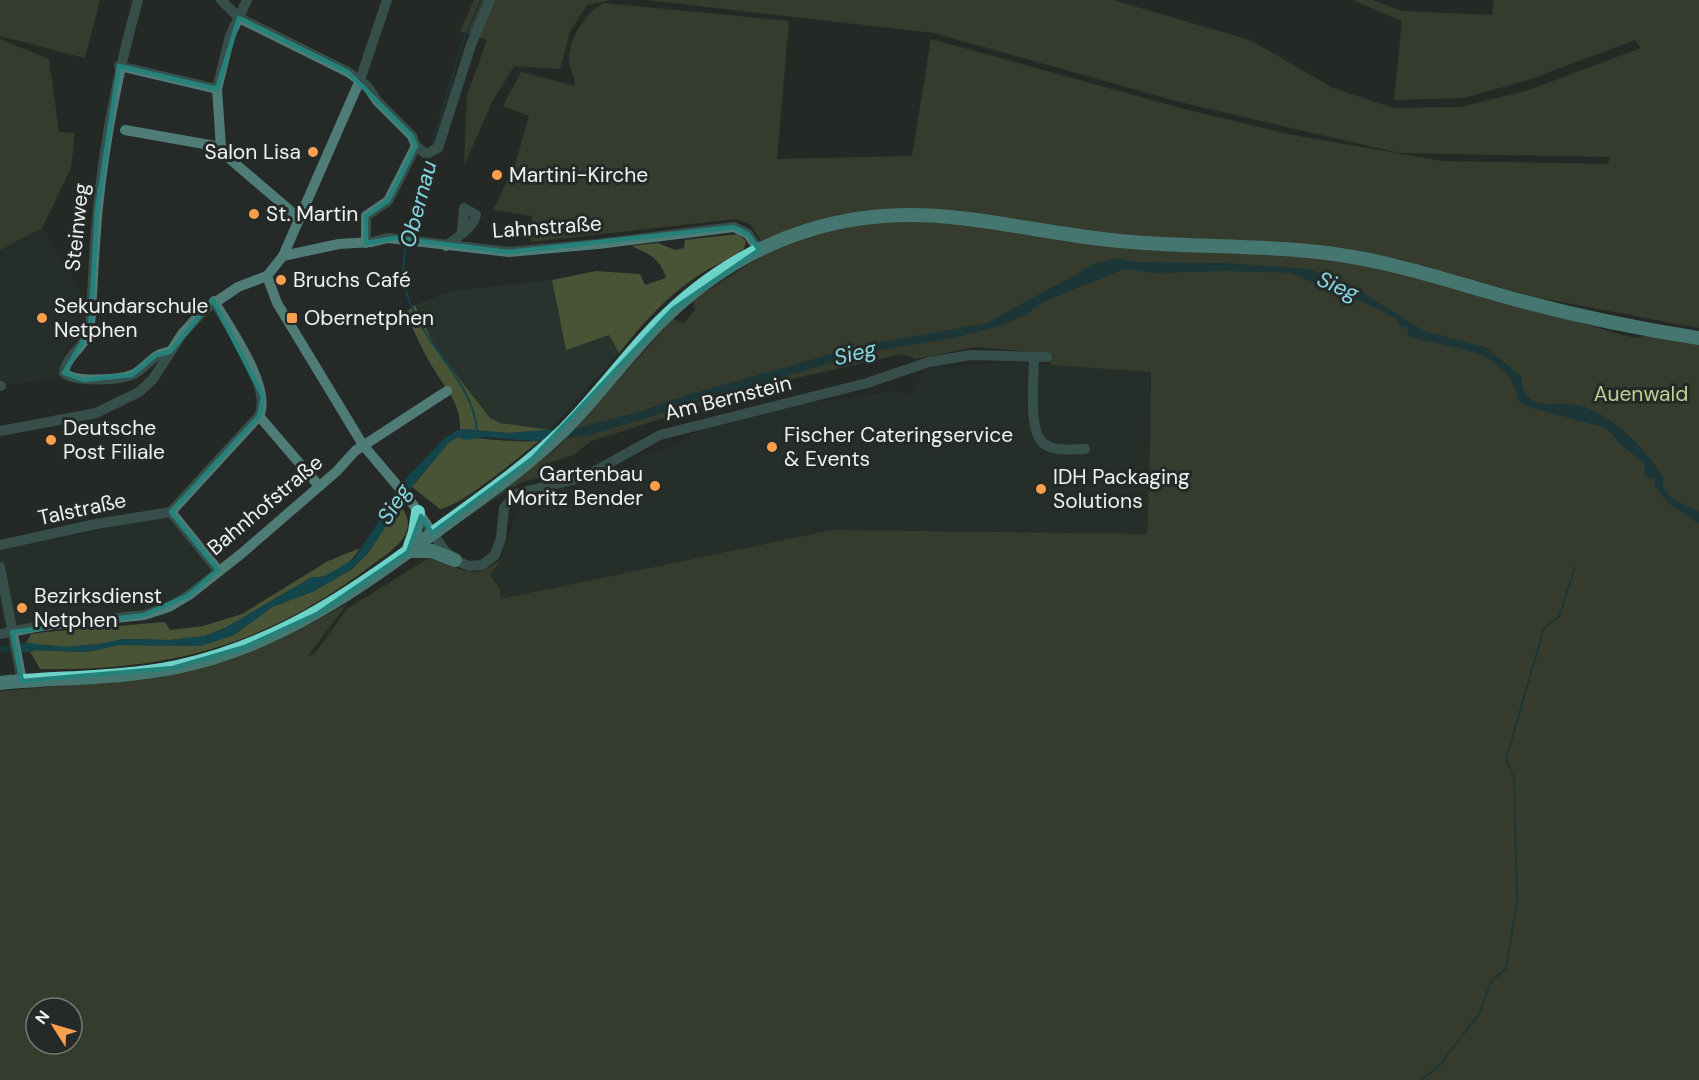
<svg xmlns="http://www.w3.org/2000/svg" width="1699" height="1080" font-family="'DM Sans',sans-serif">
  <rect width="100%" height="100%" fill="#252927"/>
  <g fill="#29332e">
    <path d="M42 228 87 303 80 333 64 352 59 379 3 385 0 380V250Z"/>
    <path d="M552 280 566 350 609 335 619 353 550 430 500 423 490 418 435 347 415 305 451 291Z"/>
    <path d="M1012 362 1151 372 1149 445 1151 462 1147 534 835 530 502 599 500 589 490 575 501 560 516 513 559 489 598 477 629 473 642 456 670 447 702 428 793 406 892 391 909 395 926 368Z"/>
    <path d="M171 514 211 569 179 596 157 607 4 629 0 600V551Z"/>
  </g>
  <g fill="#495336" fill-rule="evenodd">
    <path d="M0 0H100L85 58 0 36Z"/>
    <path d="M474 0H612L587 5 570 32 560 69 514 66 492 102 464 166 467 95 487 40 460 31Z"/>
    <path d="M646 0H1113L1250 40 1333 88 1393 108 1460 107 1526 91 1641 48 1635 40 1528 80 1464 98 1394 100 1402 21 1353 0H1373L1402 11 1492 15 1494 0H1699V328L1530 296 1400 259 1280 243 1380 266 1623 335 1637 338 1652 334 1699 342V1080H0V691C71 685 143 681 213 663 261 651 305 628 347 604L308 656 314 654 347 609 432 556C447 563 466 577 484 570 490 568 495 562 501 560L490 575 500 589 501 599 832 530 1147 534C1150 480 1150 426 1151 372L1051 365 1049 353 975 347 916 359 902 354 775 383 591 441 574 455 543 465 544 477 521 482 461 521 494 499 535 463 537 464 559 446 673 319 684 323 695 310 693 300 768 252 751 225 737 219 531 242 532 216 493 210 515 165 529 116 503 106 521 72 575 86C575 77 569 68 569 58 570 37 585 14 603 3L789 21 777 159 912 156 931 39 1184 109 1293 135 1442 161 1608 164 1610 157 1399 153 1176 101 934 33ZM36 1008H72V1044H36Z"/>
    <path d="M0 39 49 59 59 132 75 133 71 168 42 228 0 250Z"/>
    <path d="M738 234 746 241 744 249C730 259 714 265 699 275 668 295 642 324 619 353L609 335 566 350 552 280 596 271 640 274 645 285 666 278C661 259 648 253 631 246L658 243 675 250 684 248 685 240Z"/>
    <path d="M415 305 435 347 490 418 500 423 550 430 508 433 460 429C461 404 447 391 435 371 423 353 415 332 405 313Z"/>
    <path d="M458 437C483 438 515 443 539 441 519 457 463 505 440 509L412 487 449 442Z"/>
    <path d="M400 505C421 531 396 548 376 562 269 644 173 671 40 669L30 652 36 650 86 652 119 645 200 646 234 635 272 607 314 591 352 569 368 553Z"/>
    <path d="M360 548C351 564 332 579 312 577L227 627 205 636 170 640 123 639 100 644 64 647 26 643 31 634 46 632 165 622 170 630 203 626 242 614 328 561Z"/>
  </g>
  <path fill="#13454c" d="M1118 258 1133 262 1225 263 1310 269 1351 285 1424 331 1486 347 1522 377C1521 383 1524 393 1529 398 1539 407 1557 403 1570 404 1609 409 1642 445 1663 476L1662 485 1672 499 1699 512V524L1668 503 1654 485 1655 478H1648L1644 474 1645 464 1621 445 1606 428 1525 406 1517 399 1518 394 1508 375 1491 360 1467 350 1409 337 1407 327H1400L1398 320 1374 307 1290 273 1229 271 1155 273 1125 269 1041 303 1026 315 1003 325 954 338 864 353 586 436 535 441 484 437 466 440 458 437 449 442 412 487 368 553 352 569 314 591 272 607 234 635 200 646 120 645 86 652 36 650 30 652 0 653V646L26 643 64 647 100 644 123 639 170 640 205 636 227 627 312 577H323L354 559 408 476 446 437 460 429 507 433 576 428 635 413 687 395 859 346 987 323 1096 263Z"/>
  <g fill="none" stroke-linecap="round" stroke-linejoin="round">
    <g stroke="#13454c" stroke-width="2">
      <path d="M433 145 461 46 481 0"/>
      <path d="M409 238 430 157"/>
      <path d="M407 244C385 324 473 366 477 431"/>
      <path d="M1421 1080 1439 1066 1479 1014 1491 982 1506 968 1517 901 1514 779 1506 759 1544 628 1559 617 1575 568"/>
    </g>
    <g stroke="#4f7c77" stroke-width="10">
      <path d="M138 0C119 68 105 137 98 207 94 247 93 287 90 326 89 345 66 354 64 373 76 383 121 380 134 374 147 367 154 352 170 352"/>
      <path d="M221 0 239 18 348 72 367 86 377 101 412 136 416 146 426 154 438 148 471 45 490 0"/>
      <path d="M247 0 230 36 217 89 221 147 231 160 300 219"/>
      <path d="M119 66 217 89"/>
      <path d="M125 130 221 147"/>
      <path d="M366 243V216L388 201 416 146"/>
      <path d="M446 246C456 238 474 227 476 215L464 208 462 233"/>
      <path d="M283 256 360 80 387 0"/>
      <path d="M267 276 277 303 363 445 412 503 445 551 455 560 469 566 482 565 495 555 501 538 504 508 516 494 572 480 595 471 660 435 867 383 929 362 971 355 1047 357"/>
      <path d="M1034 357C1034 376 1028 431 1043 443 1054 452 1072 449 1085 449"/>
      <path d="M0 386H1"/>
      <path d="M259 416 319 486"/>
      <path d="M0 431 96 413 139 392 153 379 182 334 204 310 238 287 267 276 283 256 339 244 372 242 388 238 509 252 598 244 734 227 748 234 759 250"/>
      <path d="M171 512 218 570"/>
      <path d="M0 545 96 524 171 512 259 416C273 388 229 327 214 301"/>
      <path d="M0 567 22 681"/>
      <path d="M0 634 41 626 144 615 169 607 189 595 241 554 337 471 355 451 447 391"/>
    </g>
    <g stroke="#6dd2c7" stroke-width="14">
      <path d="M410 551H432L455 560"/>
      <path d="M408 552 415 532 418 512"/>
      <path d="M0 683C59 677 118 679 177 667 284 644 360 587 447 523 487 494 528 465 564 430 597 397 624 359 657 325 698 283 749 249 806 231 916 196 1001 228 1110 240 1191 249 1273 243 1353 257 1412 267 1468 287 1525 302 1582 317 1640 329 1699 338"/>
    </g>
  </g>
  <path d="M0 0H1699V1080H0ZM239 18 348 72 412 136 416 146 388 201 366 216V243L395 238 509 252 734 227 748 234 759 250 673 309 532 459 432 533 421 516 408 552 317 614 245 647 173 668 22 681 12 632 144 615 189 595 218 570 171 512 259 416 263 397 213 300 170 352 156 355 132 375 83 380 64 373 90 329 97 210 119 66 217 89Z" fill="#252927" fill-opacity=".55" fill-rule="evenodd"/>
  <path fill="none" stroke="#25827b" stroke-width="4.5" stroke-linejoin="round" d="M239 18 348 72 412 136 416 146 388 201 366 216V243L395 238 509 252 734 227 748 234 759 250 673 309 532 459 432 533 421 516 408 552 317 614 245 647 173 668 22 681 12 632 144 615 189 595 218 570 171 512 259 416 263 397 213 300 170 352 156 355 132 375 83 380 64 373 90 329 97 210 119 66 217 89Z"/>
  <g fill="#fa9f4e" stroke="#252927" stroke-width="2">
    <circle cx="313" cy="152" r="6"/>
    <circle cx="497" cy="175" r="6"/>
    <circle cx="254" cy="214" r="6"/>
    <circle cx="281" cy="280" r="6"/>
    <circle cx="42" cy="318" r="6"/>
    <rect x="286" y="312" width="12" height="12" rx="3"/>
    <circle cx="51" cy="440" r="6"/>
    <circle cx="772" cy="447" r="6"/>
    <circle cx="655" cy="486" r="6"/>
    <circle cx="1041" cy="489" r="6"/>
    <circle cx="22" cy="608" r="6"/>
  </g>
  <g text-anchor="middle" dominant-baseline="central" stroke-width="6" stroke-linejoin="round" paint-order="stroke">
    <g font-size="21" fill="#eff2f0" stroke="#252927" text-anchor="start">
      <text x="301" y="152" text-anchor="end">Salon Lisa</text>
      <text x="509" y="175">Martini-Kirche</text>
      <text x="266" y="214">St. Martin</text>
      <text x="293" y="280">Bruchs Café</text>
      <text x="54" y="306">Sekundarschule<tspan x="54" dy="24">Netphen</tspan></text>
      <text x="304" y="318">Obernetphen</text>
      <text x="63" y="428">Deutsche<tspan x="63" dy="24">Post Filiale</tspan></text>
      <text x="784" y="435">Fischer Cateringservice<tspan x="784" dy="24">&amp; Events</tspan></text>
      <text x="643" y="474" text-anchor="end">Gartenbau<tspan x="643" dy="24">Moritz Bender</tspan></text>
      <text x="1053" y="477">IDH Packaging<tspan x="1053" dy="24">Solutions</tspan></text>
      <text x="34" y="596">Bezirksdienst<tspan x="34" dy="24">Netphen</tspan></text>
    </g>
    <g font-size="21" fill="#eff2f0" stroke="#252927">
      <text transform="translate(77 227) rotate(-84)">Steinweg</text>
      <text transform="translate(547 227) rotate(-4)">Lahnstraße</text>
      <text transform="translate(728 398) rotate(-14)">Am Bernstein</text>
      <text transform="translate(265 505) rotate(-40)">Bahnhofstraße</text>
      <text transform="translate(82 509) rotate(-12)">Talstraße</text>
    </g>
    <g font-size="21" fill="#bdd195" stroke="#252927">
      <text x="1641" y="394">Auenwald</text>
    </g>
    <g font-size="22" font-style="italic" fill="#84d8e4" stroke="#252927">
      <text transform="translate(418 204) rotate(-75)">Obernau</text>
      <text transform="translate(1338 286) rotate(23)">Sieg</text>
      <text transform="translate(855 353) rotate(-14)">Sieg</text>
      <text transform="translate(394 504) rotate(-57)">Sieg</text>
    </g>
  </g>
  <g transform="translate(54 1026) rotate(307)"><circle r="28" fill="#252927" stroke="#767977" stroke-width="1.5"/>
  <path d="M0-4.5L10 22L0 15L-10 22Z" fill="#fa9f4e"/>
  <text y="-9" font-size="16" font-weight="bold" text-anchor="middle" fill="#eff2f0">N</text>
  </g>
</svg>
